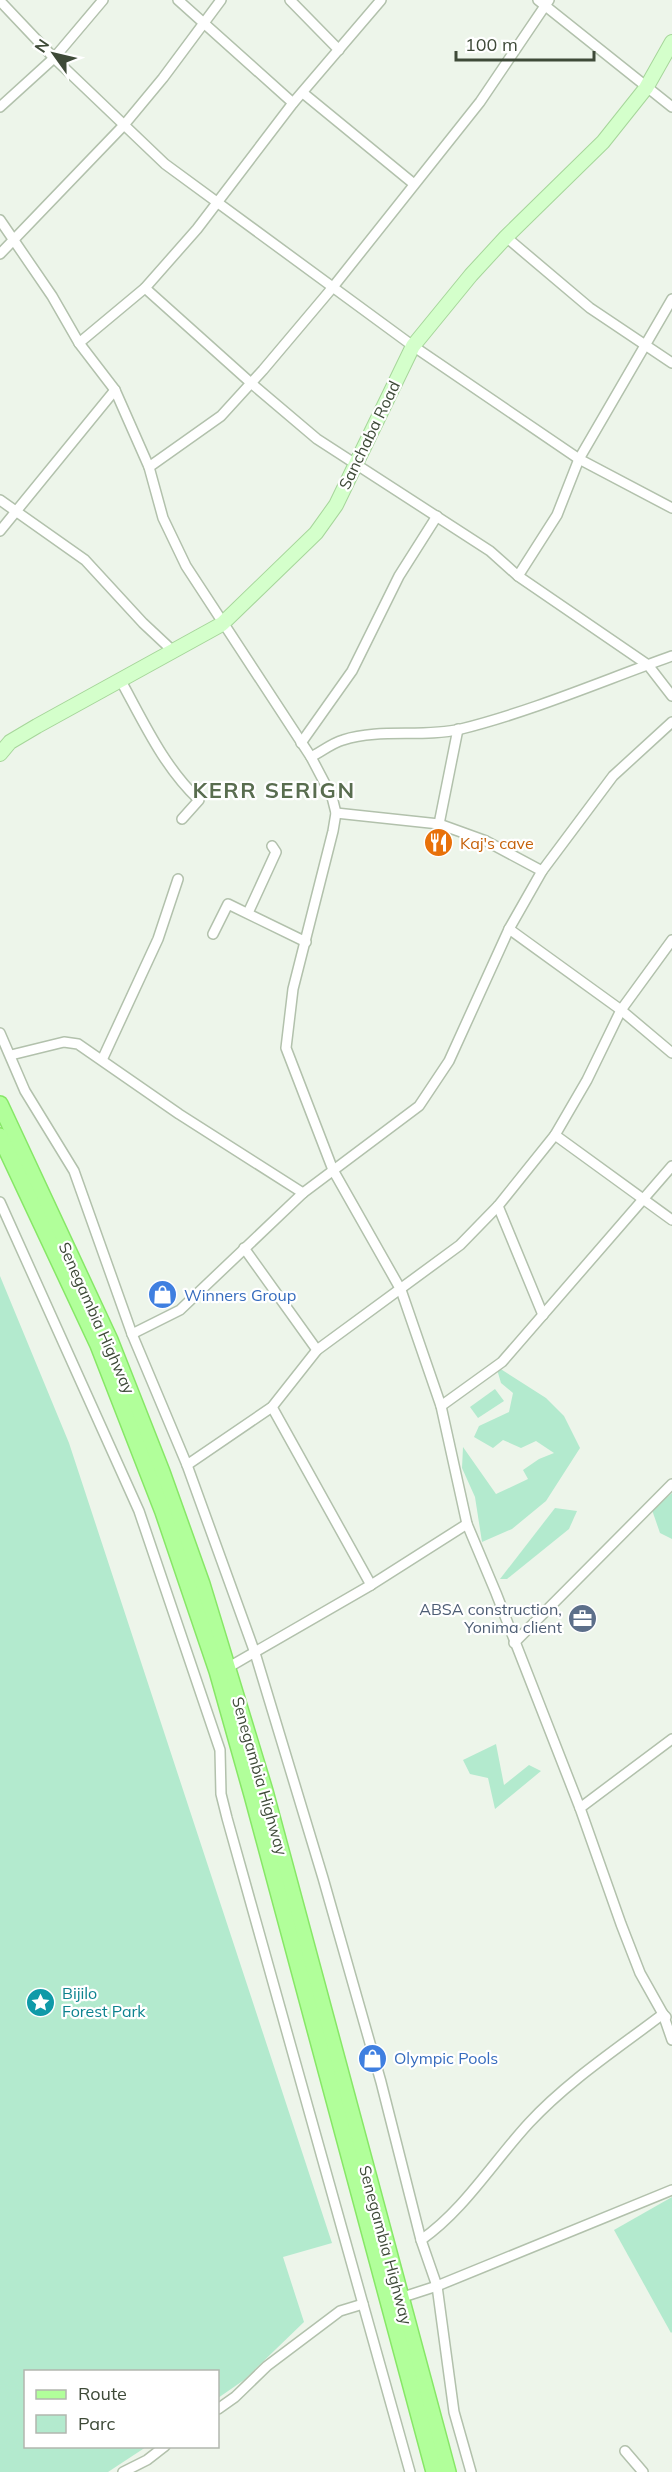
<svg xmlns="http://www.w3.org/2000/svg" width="672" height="2472" font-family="Mulish,sans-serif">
  <rect width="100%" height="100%" fill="#edf5ea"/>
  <g fill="#b3eace">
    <path d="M0 1276 69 1443 332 2243 283 2257 304 2322 244 2380 218 2398V2372H26V2446L146 2447 108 2472H0Z"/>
    <path d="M496 1366 546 1398 564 1416 580 1448 546 1501 512 1529 482 1542 475 1497 462 1468 463 1447 496 1494 528 1479 523 1470 539 1459 554 1453 536 1441 521 1448 503 1440 493 1448 474 1437 479 1426 509 1412 513 1393 501 1383Z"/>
    <path d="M495 1389 504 1401 478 1418 470 1407Z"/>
    <path d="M672 1493V1539L660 1533 652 1510Z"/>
    <path d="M555 1508 577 1511 569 1529 507 1579H500Z"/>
    <path d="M496 1744 504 1785 529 1765 541 1771 495 1809 488 1778 470 1774 463 1760Z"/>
    <path d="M672 2197V2332L671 2333 614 2230Z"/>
  </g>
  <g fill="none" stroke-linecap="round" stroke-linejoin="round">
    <defs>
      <g id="street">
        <path d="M178 0 293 103"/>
        <path d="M290 0 339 50"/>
        <path d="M538 0 672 107"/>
        <path d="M0 1 54 58 165 164 413 346 579 459 672 508"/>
        <path d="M303 93 414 184"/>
        <path d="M0 107 54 58 103 0"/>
        <path d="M0 220 52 296 79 343 115 390 149 467 163 518 186 566 311 757 332 797 336 813 333 831 293 989 286 1048 333 1170 401 1290 441 1406 467 1524 496 1593 580 1808 621 1924 640 1973 663 2014 672 2040"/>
        <path d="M506 237 590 308 672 363"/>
        <path d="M0 254 124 125 163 78 221 0"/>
        <path d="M145 288 251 383 317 439 490 551 518 576 648 665 672 696"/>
        <path d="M79 343 145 288 197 229 293 103 381 0"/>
        <path d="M149 467 221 416 263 370 333 287 480 102 549 0"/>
        <path d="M0 500 85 560 143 623 174 652"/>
        <path d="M0 531 115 390"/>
        <path d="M518 576 557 515 579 459 672 299"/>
        <path d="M121 681C144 723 164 767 199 800L182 819"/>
        <path d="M301 743 352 671 399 576 437 516"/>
        <path d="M311 757C321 752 332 743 343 740 381 728 422 738 461 729 533 711 602 681 672 656"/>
        <path d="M336 813 439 824 486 841 542 871"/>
        <path d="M439 824 458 729"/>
        <path d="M248 913 276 852 272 846"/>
        <path d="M509 929 621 1010 672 1053"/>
        <path d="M213 934 228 904 306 942"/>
        <path d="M0 1033 25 1091 74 1171 132 1334 187 1465 255 1653 323 1878 381 2082 421 2240 437 2286 454 2412 471 2472"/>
        <path d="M11 1055 64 1042 78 1044 179 1114 303 1193"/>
        <path d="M102 1060 158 939 178 879"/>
        <path d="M555 1135 672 1220"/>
        <path d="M0 1202 139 1511 220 1750 221 1794 227 1818 410 2472"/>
        <path d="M498 1206 543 1315"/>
        <path d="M244 1248 317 1350"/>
        <path d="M132 1334 180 1310 303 1193 419 1106 449 1061 509 929 542 871 613 776 672 722"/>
        <path d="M441 1406 502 1362 672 1166"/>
        <path d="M272 1407 371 1585"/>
        <path d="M187 1465 272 1407 317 1350 460 1245 498 1206 555 1135 587 1080 621 1010 672 940"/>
        <path d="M514 1643 672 1484"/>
        <path d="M229 1667 371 1585 467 1524"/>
        <path d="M580 1808 672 1739"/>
        <path d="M421 2240C464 2210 493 2162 529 2123 568 2081 617 2049 663 2014L666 2017"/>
        <path d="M400 2298 437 2286 672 2190"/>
        <path d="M218 2409 235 2397 267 2366 340 2311 363 2304"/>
        <path d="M625 2451 643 2472"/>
        <path d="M123 2472 147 2460 165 2446"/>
      </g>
      <path id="secondary" d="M0 754 10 742 37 726 222 624 316 533 336 505 413 346 471 275 506 237 603 142 646 88 672 42"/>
      <g id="primary">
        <path d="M0 1104 110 1340 162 1472 202 1584 265 1791 448 2472"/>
        <path d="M0 1136 98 1345 163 1512 217 1671 252 1795 434 2472"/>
      </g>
    </defs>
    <use href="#street" stroke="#b2c1ac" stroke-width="12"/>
    <use href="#secondary" stroke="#a6d69a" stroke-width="16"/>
    <use href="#primary" stroke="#87e767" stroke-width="18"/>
    <use href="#street" stroke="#fff" stroke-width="9"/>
    <use href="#secondary" stroke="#d4ffcb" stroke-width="14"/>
    <use href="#primary" stroke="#b1ff9a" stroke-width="15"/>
  </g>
  <defs>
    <symbol id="restaurant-disc" viewBox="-11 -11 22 22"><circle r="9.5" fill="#e8710a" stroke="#fff"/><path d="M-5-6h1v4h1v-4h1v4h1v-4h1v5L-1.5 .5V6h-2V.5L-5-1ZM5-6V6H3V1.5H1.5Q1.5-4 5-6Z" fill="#fff"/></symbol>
    <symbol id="shop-disc" viewBox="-11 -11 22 22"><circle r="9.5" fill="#3f7fe0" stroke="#fff"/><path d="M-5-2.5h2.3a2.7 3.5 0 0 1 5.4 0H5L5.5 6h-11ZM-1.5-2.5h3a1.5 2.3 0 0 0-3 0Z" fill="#fff"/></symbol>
    <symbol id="office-disc" viewBox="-11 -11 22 22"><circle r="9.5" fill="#5c6f8a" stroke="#fff"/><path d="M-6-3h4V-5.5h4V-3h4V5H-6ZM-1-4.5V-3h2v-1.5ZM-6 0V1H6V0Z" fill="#fff"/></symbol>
    <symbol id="sight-disc" viewBox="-11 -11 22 22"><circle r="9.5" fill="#0f9aa8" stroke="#fff"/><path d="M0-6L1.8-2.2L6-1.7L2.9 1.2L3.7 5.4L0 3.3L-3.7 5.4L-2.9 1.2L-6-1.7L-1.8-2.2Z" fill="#fff"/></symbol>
  </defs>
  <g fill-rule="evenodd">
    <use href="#restaurant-disc" x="422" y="826" width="33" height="33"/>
    <use href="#shop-disc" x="146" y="1278" width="33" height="33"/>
    <use href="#office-disc" x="566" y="1602" width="33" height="33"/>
    <use href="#sight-disc" x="24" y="1986" width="33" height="33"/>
    <use href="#shop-disc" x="356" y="2042" width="33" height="33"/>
  </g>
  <g text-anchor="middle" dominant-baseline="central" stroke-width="4.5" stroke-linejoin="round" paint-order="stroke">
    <g font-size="16" fill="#3e4a38" stroke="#fff">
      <text transform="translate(369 435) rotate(-64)">Sanchaba Road</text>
      <text transform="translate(97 1318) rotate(66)">Senegambia Highway</text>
      <text transform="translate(260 1776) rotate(74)">Senegambia Highway</text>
      <text transform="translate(386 2245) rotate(75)">Senegambia Highway</text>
    </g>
    <g font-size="16" fill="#c56008" stroke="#fff" text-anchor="start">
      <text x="460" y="843">Kaj's cave</text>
    </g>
    <g font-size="16" fill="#366cbe" stroke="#fff" text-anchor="start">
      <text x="184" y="1295">Winners Group</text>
      <text x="394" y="2058">Olympic Pools</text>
    </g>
    <g font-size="16" fill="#4e5e75" stroke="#fff" text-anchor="end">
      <text x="562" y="1609">ABSA construction,<tspan x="562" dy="18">Yonima client</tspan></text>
    </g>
    <g font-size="16" fill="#0d838f" stroke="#fff" text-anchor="start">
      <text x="62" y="1993">Bijilo<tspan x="62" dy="18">Forest Park</tspan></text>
    </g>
    <g font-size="22" font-weight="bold" letter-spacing="1.5" fill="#596d4f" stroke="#fff">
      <text x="274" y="790">KERR SERIGN</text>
    </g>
  </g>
  <rect x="24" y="2370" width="195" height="78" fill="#ffffff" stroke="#b2b7af" stroke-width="1.5"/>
  <rect x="36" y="2390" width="30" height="9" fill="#b1ff9a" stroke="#b2b7af" stroke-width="1.5"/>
  <text x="78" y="2400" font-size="18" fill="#3e4a38">Route</text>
  <rect x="36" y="2415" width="30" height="18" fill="#b3eace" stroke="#b2b7af" stroke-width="1.5"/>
  <text x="78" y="2430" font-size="18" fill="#3e4a38">Parc</text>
  <g transform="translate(54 54) rotate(304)" stroke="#ffffff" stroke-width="4.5" paint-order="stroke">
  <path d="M0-4.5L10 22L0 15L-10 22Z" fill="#3e4a38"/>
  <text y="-9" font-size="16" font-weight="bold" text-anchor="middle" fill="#3e4a38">N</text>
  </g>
  <path d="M456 51v9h138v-9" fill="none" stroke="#3e4a38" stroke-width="3"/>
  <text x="465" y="51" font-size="18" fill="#3e4a38" stroke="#ffffff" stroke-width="4.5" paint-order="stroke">100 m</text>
</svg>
